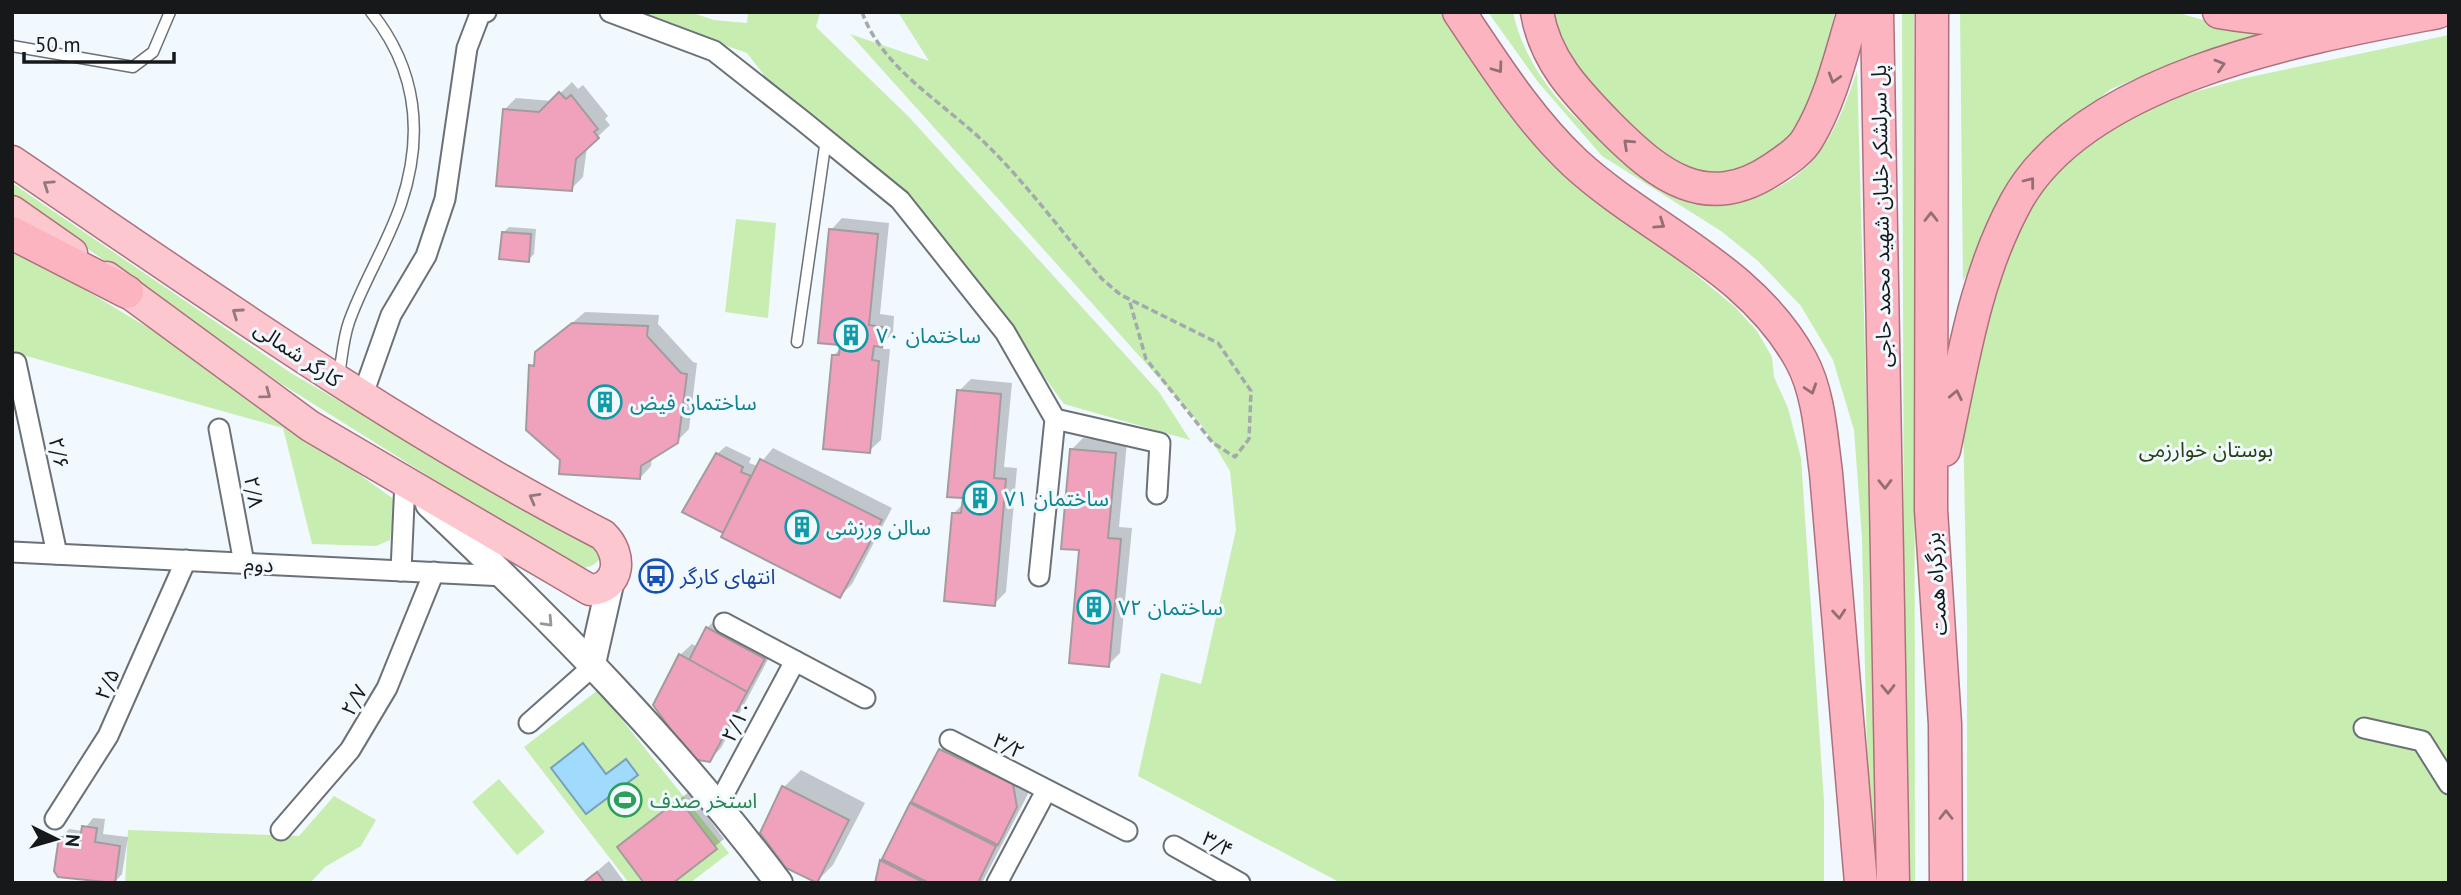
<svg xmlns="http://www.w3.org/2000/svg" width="2461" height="895" font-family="'PT Sans','Noto Sans Arabic',sans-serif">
  <rect width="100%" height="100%" fill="#f1f8fe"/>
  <g fill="#c7eeb0">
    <path d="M646 12H690L714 20 747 23 748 12H820L816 27 909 117 1159 392 1190 440 1064 404 935 226 865 160 776 91 747 53 659 22Z"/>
    <path d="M898 12H1447L1670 253 1735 307 1757 331 1772 357 1774 377 1788 408 1801 458 1824 801V883H1341L1138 776 1161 673 1201 684 1236 530 1230 471 1204 428 850 34 929 61Z"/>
    <path d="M1488 12H1513C1523 62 1562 112 1604 141 1637 164 1688 183 1724 201 1739 198 1758 196 1772 190 1822 169 1841 118 1857 71L1880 883H1870L1862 538 1854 430 1833 360 1801 306 1758 261 1721 231 1602 156 1538 82Z"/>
    <path d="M1551 12H1835L1820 78 1802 125 1779 151 1738 175 1707 174 1672 164 1597 97 1566 56Z"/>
    <path d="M1902 12H1914L1915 883H1905Z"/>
    <path d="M1960 12H2176C2213 25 2251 28 2290 29L2178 61 2111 89 2062 128 2004 197 1963 281Z"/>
    <path d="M2449 35V883H1967V626L1963 416 1992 283 2031 197 2091 138 2158 102 2245 78Z"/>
    <path d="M12 183 291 373 372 420 594 536 604 554C594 567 587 570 572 566L280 383 12 196Z"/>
    <path d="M736 219 776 223 768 318 725 312Z"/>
    <path d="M12 246 187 351 395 500 390 540 376 546 312 544 283 428 12 352Z"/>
    <path d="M598 690 729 853 690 883H629L524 747Z"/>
    <path d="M499 779 545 832 517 855 472 802Z"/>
    <path d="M334 796 376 820 361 846 325 867 310 883H125L128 830 299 836Z"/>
  </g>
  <path fill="#a0dbfe" stroke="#77a0ba" stroke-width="2" d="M583 743 606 774 626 759 638 775 586 814 551 768Z"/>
  <g fill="#0003">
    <path d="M572 82 578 89 583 85 608 116 605 119 610 125 587 147 583 177 571 189 504 110 516 98 552 101Z"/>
    <path d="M842 218 889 223 880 314 894 316 893 333 884 342 883 349H890L881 440 869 451 834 355 841 348 831 230Z"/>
    <path d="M509 227 536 229 534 254 528 260 504 232Z"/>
    <path d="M585 312 659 315 658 324 693 362 697 363 689 429 677 441 652 457 651 466 640 478 562 459 531 366 536 361 537 353Z"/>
    <path d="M971 379 1012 383 1004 467 1017 468 1006 592 994 604 954 513 964 503 959 391Z"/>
    <path d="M1083 438 1127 442 1119 527 1132 528 1120 653 1108 665 1081 549 1071 450Z"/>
    <path d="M726 446 751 458 749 463 758 466 773 448 892 508 852 584 840 596 728 526 723 531 717 454Z"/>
    <path d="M716 619 773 650 721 748 709 760 680 655 692 644 698 647 707 628Z"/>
    <path d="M953 738 1024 772 1028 794 982 883H877L880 874 877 871 911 804 941 750Z"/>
    <path d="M801 770 865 803 833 865 817 881 784 787Z"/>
    <path d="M689 792 724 839 670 883H642L644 881 628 839Z"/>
    <path d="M93 818 105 819 103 834 128 837 122 874 114 883 61 838 69 829 83 831Z"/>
    <path d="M609 861 625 883H583Z"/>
  </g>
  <g fill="#f0a2bc" stroke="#a49b9e" stroke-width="2">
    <path d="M559 92 566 99 571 95 598 129 594 132 599 138 576 159 572 191 496 186 503 109 539 112Z"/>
    <path d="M829 229 878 234 869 325 883 327 882 347 874 346 872 360 879 361 870 453 823 449 832 355H839L840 345 818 343Z"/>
    <path d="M502 232 531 234 529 262 499 259Z"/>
    <path d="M572 323 648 326 647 336 681 373 687 374 678 443 641 466 640 479 559 474 560 460 526 430 529 365 534 366 535 352Z"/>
    <path d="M957 390 1001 394 994 478 1006 479 995 606 944 601 952 513H961L963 498 947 497Z"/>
    <path d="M1070 449 1116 453 1108 538 1121 539 1109 667 1069 663 1079 550 1061 549Z"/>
    <path d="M716 453 743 467 741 472 751 476 723 533 682 512Z"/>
    <path d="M760 459 882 520 840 598 721 537Z"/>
    <path d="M706 627 765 659 747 692 689 660Z"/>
    <path d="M679 654 747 692 710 762 692 759 653 705Z"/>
    <path d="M939 749 1013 784 1017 807 998 845 911 802Z"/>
    <path d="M782 786 849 820 817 883 786 868 760 833Z"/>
    <path d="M679 799 717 849 673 883H644L617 847Z"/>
    <path d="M910 803 996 846 978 883H929L882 859Z"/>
    <path d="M82 826 97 828 95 842 120 846 115 883 58 877 54 871 59 837 80 840Z"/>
    <path d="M880 860 925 883H875Z"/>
    <path d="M597 872 605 883H583Z"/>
  </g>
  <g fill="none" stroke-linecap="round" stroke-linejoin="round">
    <defs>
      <g id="service">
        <path d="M12 46 133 67 153 52 170 12"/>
        <path d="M797 342 826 139"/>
        <path d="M339 375C342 358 343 339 349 322 363 282 387 245 401 204 424 135 417 69 371 12"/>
      </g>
      <g id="minor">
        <path d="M610 12 714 51 803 121 900 200 1005 332 1055 419 1039 576"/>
        <path d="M16 363 57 554"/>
        <path d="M362 397 391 315 426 256 445 199 467 48 480 14 486 12"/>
        <path d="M1055 419 1160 443 1157 494"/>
        <path d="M219 429 244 563"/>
        <path d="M12 552 505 576"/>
        <path d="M401 571 405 481"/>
        <path d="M724 623 865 698"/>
        <path d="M529 723 591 668"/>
        <path d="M2364 728 2422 741 2449 784"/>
        <path d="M950 740 1127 831"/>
        <path d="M719 803 795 661"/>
        <path d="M55 819 108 736 186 560"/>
        <path d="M281 830 350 750 387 688 434 572"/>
        <path d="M1174 846 1240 883"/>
        <path d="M997 883 1046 791"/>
      </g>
      <g id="secondary">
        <path d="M429 504C554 622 676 746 779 883"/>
        <path d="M591 668 610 584"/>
      </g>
      <g id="primary">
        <path d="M12 161C205 292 395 428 603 535 623 554 621 588 590 590L310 426 107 277"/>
        <path d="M12 211 72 253"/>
      </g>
      <g id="trunk">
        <path d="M1459 12C1494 64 1529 120 1575 163 1648 230 1751 268 1801 360 1819 393 1821 436 1826 473L1861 883"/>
        <path d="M1537 12C1545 61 1577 93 1610 127 1658 175 1706 214 1773 169 1785 161 1801 151 1808 138 1831 100 1841 54 1854 12"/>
        <path d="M1877 12 1893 883"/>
        <path d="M1932 12 1931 510 1945 724 1946 883"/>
        <path d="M2219 12C2254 18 2294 23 2329 12"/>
        <path d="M12 233 127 292"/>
        <path d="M1944 450C1962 366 1974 279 2016 202 2085 76 2308 37 2438 12"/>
      </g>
    </defs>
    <use href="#service" stroke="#6b7176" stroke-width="13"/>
    <use href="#minor" stroke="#6b7176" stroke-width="23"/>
    <use href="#secondary" stroke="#6b7176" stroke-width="30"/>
    <use href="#primary" stroke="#ac717c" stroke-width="33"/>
    <use href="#trunk" stroke="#ac717c" stroke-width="35"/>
    <path stroke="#a4a9ae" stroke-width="3.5" stroke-dasharray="7 3.5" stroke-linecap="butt" d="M862 12C883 71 948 105 990 148 1030 188 1065 236 1102 279L1121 295 1218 343 1251 391 1249 439 1235 457 1213 443 1146 359 1129 299"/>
    <use href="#service" stroke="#fff" stroke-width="10"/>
    <use href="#minor" stroke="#fff" stroke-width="19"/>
    <use href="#secondary" stroke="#fff" stroke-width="26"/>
    <use href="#primary" stroke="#fdc7d0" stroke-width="30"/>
    <use href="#trunk" stroke="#fcb4c0" stroke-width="32"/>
  </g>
  <defs><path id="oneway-chevron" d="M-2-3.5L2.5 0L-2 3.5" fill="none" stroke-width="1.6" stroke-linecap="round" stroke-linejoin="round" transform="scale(1.75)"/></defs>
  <g stroke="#946e75">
    <use href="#oneway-chevron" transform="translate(2220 65) rotate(-17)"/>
    <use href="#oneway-chevron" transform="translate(1498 68) rotate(54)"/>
    <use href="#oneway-chevron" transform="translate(1834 78) rotate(107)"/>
    <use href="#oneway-chevron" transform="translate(1628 144) rotate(-137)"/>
    <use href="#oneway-chevron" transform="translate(2030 182) rotate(-52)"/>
    <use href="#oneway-chevron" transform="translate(1931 217) rotate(-90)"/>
    <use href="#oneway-chevron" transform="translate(1660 224) rotate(34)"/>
    <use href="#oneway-chevron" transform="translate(1811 389) rotate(72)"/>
    <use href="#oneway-chevron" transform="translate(1956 395) rotate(-78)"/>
    <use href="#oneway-chevron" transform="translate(1885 484) rotate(89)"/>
    <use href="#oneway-chevron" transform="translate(1839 614) rotate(85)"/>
    <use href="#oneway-chevron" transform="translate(1888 689) rotate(89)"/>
    <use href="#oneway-chevron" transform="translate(1946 815) rotate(-90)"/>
  </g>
  <g stroke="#95787e">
    <use href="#oneway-chevron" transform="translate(48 185) rotate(-146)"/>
    <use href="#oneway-chevron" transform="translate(237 313) rotate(-145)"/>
    <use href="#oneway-chevron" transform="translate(266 394) rotate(36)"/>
    <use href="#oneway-chevron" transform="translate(534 498) rotate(-151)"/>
  </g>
  <use stroke="#969798" href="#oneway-chevron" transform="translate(548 622) rotate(47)"/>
  <defs>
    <symbol id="building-ring" viewBox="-11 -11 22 22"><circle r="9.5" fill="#f1f8fe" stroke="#0f9aa8" stroke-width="1.5"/><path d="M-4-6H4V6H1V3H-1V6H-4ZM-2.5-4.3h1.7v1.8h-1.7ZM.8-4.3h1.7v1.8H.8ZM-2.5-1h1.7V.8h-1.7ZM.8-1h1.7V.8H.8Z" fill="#0f9aa8"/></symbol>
    <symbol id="bus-ring" viewBox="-11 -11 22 22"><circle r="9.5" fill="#f1f8fe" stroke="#1a4fb4" stroke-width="1.5"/><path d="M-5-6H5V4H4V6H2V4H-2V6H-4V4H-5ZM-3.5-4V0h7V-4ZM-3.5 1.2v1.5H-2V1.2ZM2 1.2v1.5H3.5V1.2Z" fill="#1a4fb4"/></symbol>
    <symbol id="stadium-ring" viewBox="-11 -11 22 22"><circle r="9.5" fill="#f1f8fe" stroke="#2e9e5b" stroke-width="1.5"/><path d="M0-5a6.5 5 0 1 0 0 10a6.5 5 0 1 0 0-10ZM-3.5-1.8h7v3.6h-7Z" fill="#2e9e5b"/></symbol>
  </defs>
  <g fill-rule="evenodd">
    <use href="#building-ring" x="832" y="316" width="38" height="38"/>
    <use href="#building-ring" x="586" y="383" width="38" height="38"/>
    <use href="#building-ring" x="961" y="479" width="38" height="38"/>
    <use href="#building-ring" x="783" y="508" width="38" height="38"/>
    <use href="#bus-ring" x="637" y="557" width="38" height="38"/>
    <use href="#building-ring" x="1075" y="588" width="38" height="38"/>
    <use href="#stadium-ring" x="606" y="781" width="38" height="38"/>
  </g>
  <g text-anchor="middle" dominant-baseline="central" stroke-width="6" stroke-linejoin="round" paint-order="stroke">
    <g font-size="21" fill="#16181a" stroke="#f1f8fe">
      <text transform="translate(1881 216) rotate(-91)">پل سرلشکر خلبان شهید محمد حاجی</text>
      <text transform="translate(298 354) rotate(34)">کارگر شمالی</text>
      <text transform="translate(59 453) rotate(78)">۲/۶</text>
      <text transform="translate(254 492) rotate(80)">۲/۸</text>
      <text transform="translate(259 564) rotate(3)">دوم</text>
      <text transform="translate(1936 584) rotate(-94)">بزرگراه همت</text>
      <text transform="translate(107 684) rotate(-66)">۲/۵</text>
      <text transform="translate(354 700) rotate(-60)">۲/۷</text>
      <text transform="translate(737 721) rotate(-62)">۲/۱۰</text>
      <text transform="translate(1009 746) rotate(28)">۳/۲</text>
      <text transform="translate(1218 844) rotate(29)">۳/۴</text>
    </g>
    <g font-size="21" fill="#0d838f" stroke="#f1f8fe" text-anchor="start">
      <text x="876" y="335">ساختمان ۷۰</text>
      <text x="630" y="402">ساختمان فیض</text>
      <text x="1004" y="498">ساختمان ۷۱</text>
      <text x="826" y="527">سالن ورزشی</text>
      <text x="1118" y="607">ساختمان ۷۲</text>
    </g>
    <g font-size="21" fill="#264013" stroke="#f1f8fe">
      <text x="2206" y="449">بوستان خوارزمی</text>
    </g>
    <g font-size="21" fill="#164399" stroke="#f1f8fe" text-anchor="start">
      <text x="680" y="576">انتهای کارگر</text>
    </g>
    <g font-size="21" fill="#27864d" stroke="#f1f8fe" text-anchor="start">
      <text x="650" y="800">استخر صدف</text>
    </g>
  </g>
  <rect width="2461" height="895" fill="none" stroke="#16181a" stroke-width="28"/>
  <g transform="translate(56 839) rotate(95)" stroke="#f1f8fe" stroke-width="5" paint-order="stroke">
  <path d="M0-5L12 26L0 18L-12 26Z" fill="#16181a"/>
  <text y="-10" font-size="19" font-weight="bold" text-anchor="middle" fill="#16181a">N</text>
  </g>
  <path d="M24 52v10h150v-10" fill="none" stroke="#16181a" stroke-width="3.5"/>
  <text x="35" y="52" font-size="21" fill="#16181a" stroke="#f1f8fe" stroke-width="5" paint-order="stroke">50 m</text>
</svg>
